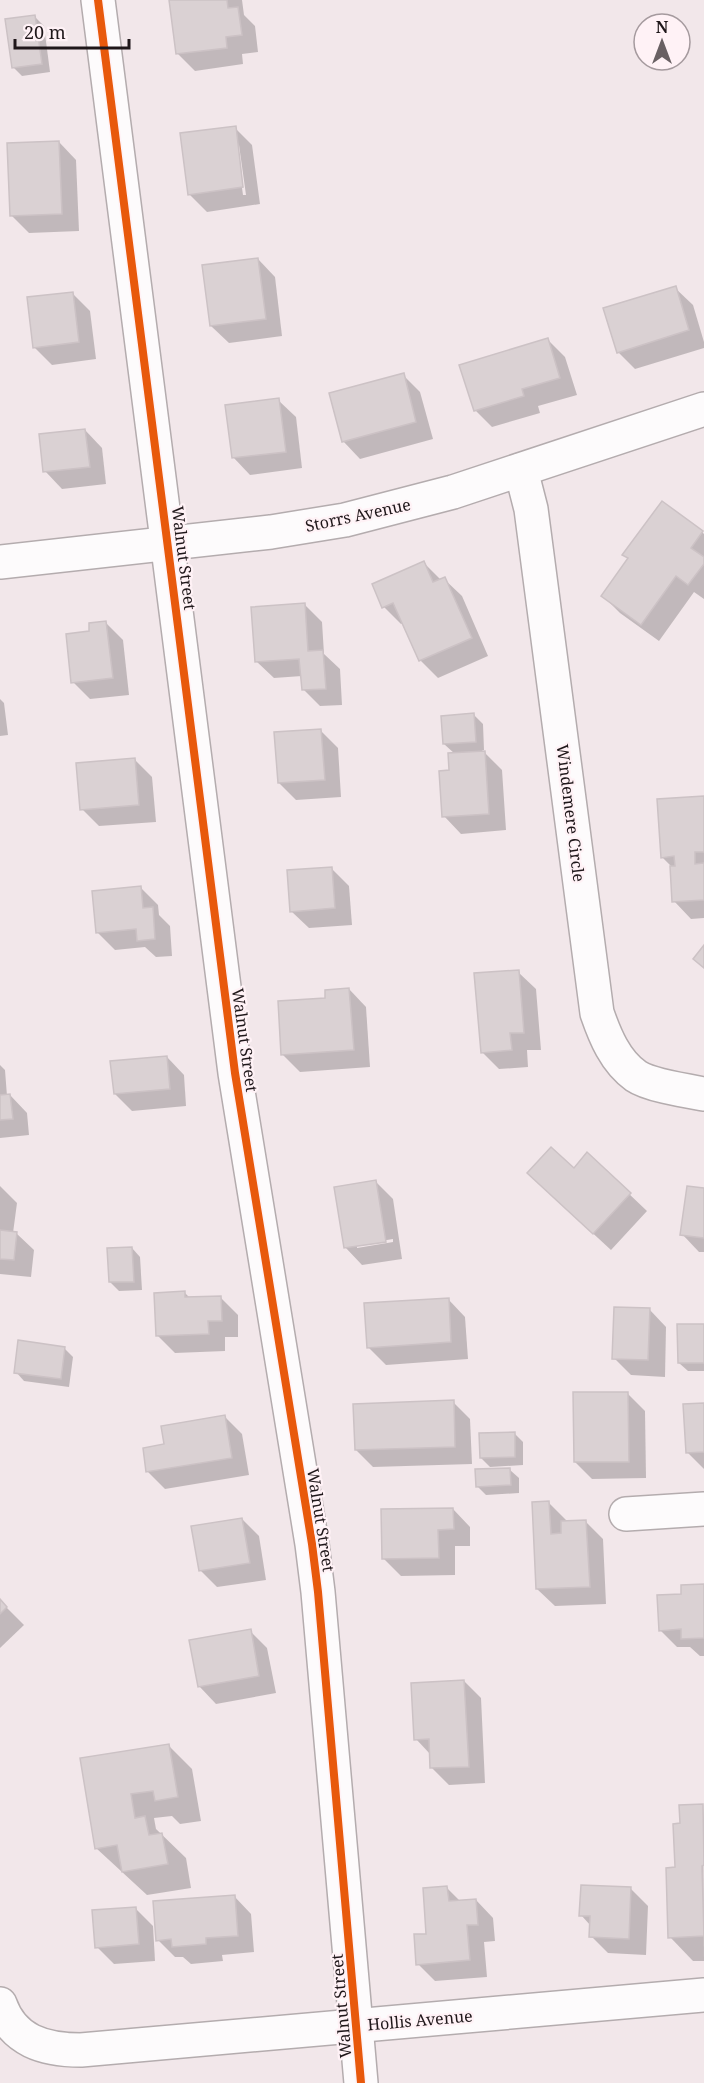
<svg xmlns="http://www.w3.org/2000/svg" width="704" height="2083" font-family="'Noto Serif',serif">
  <rect width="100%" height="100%" fill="#f2e7ea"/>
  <g fill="#0003" fill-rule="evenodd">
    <path d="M171 0H242L244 15 255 26 258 52 242 54 243 64 195 71 177 53Z"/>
    <path d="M35 17 44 26 50 72 22 76 13 67Z"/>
    <path d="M235 128 252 145 260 204 207 212 189 194ZM236 145H239L246 195H243Z"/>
    <path d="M59 142 76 160 79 231 29 233 11 215Z"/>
    <path d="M258 259 275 277 282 336 229 343 211 326Z"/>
    <path d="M675 288 693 305 704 342V348L635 369 618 352Z"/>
    <path d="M73 294 90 311 96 359 52 365 34 347Z"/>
    <path d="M548 340 565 357 577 395 538 406 540 413 492 427 475 410Z"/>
    <path d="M403 375 420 392 433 439 360 459 343 441Z"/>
    <path d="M278 400 296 417 302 468 250 475 233 457Z"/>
    <path d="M85 430 102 448 106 484 62 489 45 471Z"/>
    <path d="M702 532 704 534V599L694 592 659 641 620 613 603 596 629 559 624 554Z"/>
    <path d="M424 563 441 580 444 579 462 596 488 656 438 678 420 660 404 623 401 624 384 607Z"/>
    <path d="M304 604 322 622 324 654 340 669 342 705 320 706 303 689 302 676 274 678 256 661Z"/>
    <path d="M106 623 123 640 129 695 90 699 73 682 91 632Z"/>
    <path d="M0 699 4 703 8 735 0 736Z"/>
    <path d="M474 715 483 724 484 750H482L502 770 506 830 461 834 444 816 450 772 455 754 444 744Z"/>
    <path d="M321 731 338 748 341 797 296 800 279 783Z"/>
    <path d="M134 759 152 777 156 822 99 826 82 809Z"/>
    <path d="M704 798V918L691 919 674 901 671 866 662 857Z"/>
    <path d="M332 869 349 886 352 925 309 928 291 911Z"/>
    <path d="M141 888 158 905 159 915 170 926 172 956 156 957 145 947 115 950 97 932Z"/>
    <path d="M518 972 536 989 541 1050H527L528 1067 499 1069 482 1052Z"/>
    <path d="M349 989 366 1007 370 1067 300 1072 282 1054 327 999Z"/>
    <path d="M167 1057 184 1075 186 1106 132 1111 115 1094Z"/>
    <path d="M0 1065 5 1070 7 1096 10 1095 27 1113 29 1135 0 1138Z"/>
    <path d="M587 1154 647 1211 611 1250 546 1190 574 1170Z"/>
    <path d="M376 1182 393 1199 402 1259 362 1265 345 1247ZM393 1239V1242L357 1248V1245Z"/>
    <path d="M0 1186 17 1203 13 1233H16L34 1250 31 1277 0 1274Z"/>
    <path d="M704 1190V1252H699L682 1234Z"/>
    <path d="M132 1248 140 1257 142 1290 119 1291 110 1282Z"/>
    <path d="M185 1293 190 1298 220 1297 238 1315V1337H225V1351L175 1353 157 1335Z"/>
    <path d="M448 1299 465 1317 468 1359 386 1365 368 1347Z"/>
    <path d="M649 1309 666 1327 665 1377 631 1375 614 1358Z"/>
    <path d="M704 1325V1371H688L679 1363Z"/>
    <path d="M64 1348 73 1357 69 1387 24 1381 16 1372Z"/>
    <path d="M627 1393 645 1411 646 1478 592 1479 575 1462Z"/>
    <path d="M453 1402 470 1419 472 1464 373 1467 356 1450Z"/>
    <path d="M704 1405V1469L687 1452Z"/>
    <path d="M225 1417 242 1434 249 1475 165 1489 148 1472 144 1449 165 1446Z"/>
    <path d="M514 1433 523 1442V1465L490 1467 481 1458Z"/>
    <path d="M510 1470 519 1478V1493L486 1495 477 1486Z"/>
    <path d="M549 1503 566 1520V1523L586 1522 603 1539 606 1604 555 1606 537 1589Z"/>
    <path d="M453 1509 470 1527V1546H455V1575L401 1576 383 1558Z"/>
    <path d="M242 1519 259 1536 266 1580 217 1587 200 1570Z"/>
    <path d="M704 1585V1656H700L690 1647H677L660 1630 683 1595Z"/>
    <path d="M0 1601 24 1625 0 1648Z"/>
    <path d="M250 1631 267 1648 276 1693 216 1704 199 1686Z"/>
    <path d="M464 1681 481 1698 485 1783 449 1785 432 1768 431 1755 416 1739Z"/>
    <path d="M168 1745 192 1769 201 1821 180 1824 172 1816 154 1818 156 1829 186 1858 191 1888 147 1895 96 1848 81 1760Z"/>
    <path d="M703 1806 704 1961H693L670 1937 681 1824Z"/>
    <path d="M447 1888 461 1902 476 1900 493 1918 495 1941 484 1942 487 1977 435 1981 418 1964Z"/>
    <path d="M631 1889 648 1906 646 1955 608 1953 591 1936V1926L581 1915Z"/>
    <path d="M234 1896 251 1914 254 1952 222 1955 223 1961 191 1964 183 1957H175L158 1940Z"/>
    <path d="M135 1908 153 1926 155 1961 114 1964 97 1947Z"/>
  </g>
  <g fill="#dad1d3" stroke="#ccc2c5" stroke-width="1.5">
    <path d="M169 0H227L228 8 238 7 242 35 226 37 227 48 176 54Z"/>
    <path d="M35 15 42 64 12 68 5 19Z"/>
    <path d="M236 126 243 187 188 195 180 133Z"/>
    <path d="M59 141 62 214 10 216 7 143Z"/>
    <path d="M258 258 266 319 210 326 202 265Z"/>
    <path d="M676 286 689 330 617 353 603 308Z"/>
    <path d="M73 292 79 342 33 348 27 297Z"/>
    <path d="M548 338 560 378 522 389 524 396 474 411 459 365Z"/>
    <path d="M404 373 416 422 342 442 329 393Z"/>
    <path d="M279 398 286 452 232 458 225 405Z"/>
    <path d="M85 429 90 467 43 472 39 434Z"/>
    <path d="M662 501 703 531 691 548 704 557V564L688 585 676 576 641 625 601 596 628 558 622 555Z"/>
    <path d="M424 561 433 582 445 577 472 638 419 661 393 603 382 608 372 584Z"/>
    <path d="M305 603 308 651 323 650 326 689 302 690 299 659 255 662 251 607Z"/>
    <path d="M106 621 113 678 71 683 66 634 89 631V623Z"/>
    <path d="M474 713 476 742 443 744 441 716Z"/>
    <path d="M321 729 325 780 278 783 274 732Z"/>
    <path d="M485 751 489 814 442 817 439 771 449 770 448 753Z"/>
    <path d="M135 758 139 805 80 810 76 763Z"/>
    <path d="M704 796V852H695V864L704 863V900L672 902 670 866H675L674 856 661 858 657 799Z"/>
    <path d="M332 867 335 908 290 912 287 870Z"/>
    <path d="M141 886 143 908 153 907 155 939 137 941 136 929 96 933 92 891Z"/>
    <path d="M704 945V968L693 959Z"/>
    <path d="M519 970 524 1033H510L512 1050 481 1053 474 973Z"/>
    <path d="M349 988 354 1050 281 1055 278 1001 325 998V990Z"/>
    <path d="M167 1056 170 1089 114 1094 110 1061Z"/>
    <path d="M10 1094 13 1119 0 1120V1095Z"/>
    <path d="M551 1147 574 1168 587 1152 631 1193 593 1234 527 1173Z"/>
    <path d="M376 1180 386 1242 344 1248 334 1187Z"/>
    <path d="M687 1186 704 1188V1238L680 1235Z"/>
    <path d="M0 1230 17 1232 14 1260 0 1259Z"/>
    <path d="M132 1247 134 1282H109L107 1248Z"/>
    <path d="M185 1291V1297L221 1296 222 1321H208L209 1334 156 1336 154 1293Z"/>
    <path d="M449 1298 451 1342 367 1348 364 1303Z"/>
    <path d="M614 1307 650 1308 648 1360 612 1359Z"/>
    <path d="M677 1324H704V1363H678Z"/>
    <path d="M18 1340 65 1347 61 1379 14 1373Z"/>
    <path d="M573 1392H628L629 1462H574Z"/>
    <path d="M454 1400 455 1447 355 1450 353 1404Z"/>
    <path d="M704 1403V1452L686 1453 683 1404Z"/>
    <path d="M225 1415 232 1458 146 1472 143 1448 164 1444 161 1426Z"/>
    <path d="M515 1432V1457L480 1458 479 1433Z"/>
    <path d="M510 1468 511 1485 476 1487 475 1469Z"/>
    <path d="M549 1501 551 1534 561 1533V1521L586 1520 590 1587 536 1589 532 1502Z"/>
    <path d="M453 1508 454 1529 438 1530 439 1558 382 1559 381 1509Z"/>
    <path d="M242 1518 250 1563 199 1571 191 1526Z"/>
    <path d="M704 1584V1638L681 1639V1629L659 1631 657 1595 681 1594V1585Z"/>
    <path d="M0 1599 7 1607 0 1614Z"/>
    <path d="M251 1629 259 1676 198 1687 189 1640Z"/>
    <path d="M464 1680 469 1767 430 1768 429 1739 414 1740 411 1683Z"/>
    <path d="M169 1744 178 1797 155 1801 153 1791 131 1794 135 1818 145 1816 149 1835 162 1833 168 1864 122 1872 117 1845 95 1849 80 1758Z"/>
    <path d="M703 1804 704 1865 702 1866 704 1936 668 1938 666 1868 675 1867 673 1824 680 1823 679 1805Z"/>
    <path d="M581 1885 631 1887 629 1939 589 1937 590 1916H579Z"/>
    <path d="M447 1886 449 1901 476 1899 478 1925H467L470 1960 416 1965 414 1934H426L423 1888Z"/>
    <path d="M235 1895 238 1936 206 1938V1944L172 1947 171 1939 156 1941 153 1901Z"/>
    <path d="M136 1907 139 1944 95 1948 92 1910Z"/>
  </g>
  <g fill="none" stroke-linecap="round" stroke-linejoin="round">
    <defs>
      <g id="minor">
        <path d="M98 0 235 1073 312 1544 318 1592 361 2083"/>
        <path d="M521 470 531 509 597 1013C605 1036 615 1061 636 1076 649 1085 687 1091 704 1094"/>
        <path d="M0 562 271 532 345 520 453 492 704 409"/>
        <path d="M626 1514 704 1509"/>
        <path d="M0 2004C13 2041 44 2050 81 2050L704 1995"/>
      </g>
    </defs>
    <use href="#minor" stroke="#b4acae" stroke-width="36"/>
    <use href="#minor" stroke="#fdfbfc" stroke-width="33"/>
    <defs>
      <path id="cycleway" d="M98 0 235 1073 312 1544 318 1592 361 2083"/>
    </defs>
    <use href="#cycleway" stroke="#fff2f6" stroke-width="11"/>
    <use href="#cycleway" stroke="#e8590c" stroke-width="8"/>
  </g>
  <g text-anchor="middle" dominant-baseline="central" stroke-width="4.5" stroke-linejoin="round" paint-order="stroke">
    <g font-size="16" fill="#1f171a" stroke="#fff2f6">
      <text transform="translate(358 515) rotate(-12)">Storrs Avenue</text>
      <text transform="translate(184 558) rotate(83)">Walnut Street</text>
      <text transform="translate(571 813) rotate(83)">Windemere Circle</text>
      <text transform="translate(245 1040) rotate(82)">Walnut Street</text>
      <text transform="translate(321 1520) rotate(81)">Walnut Street</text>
      <text transform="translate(341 2006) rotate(-95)">Walnut Street</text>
      <text transform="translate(420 2020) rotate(-5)">Hollis Avenue</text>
    </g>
  </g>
  <g transform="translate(662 42)"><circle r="28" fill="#fff2f6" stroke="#a59a9e" stroke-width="1.5"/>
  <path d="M0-4.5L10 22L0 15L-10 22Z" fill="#696063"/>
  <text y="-9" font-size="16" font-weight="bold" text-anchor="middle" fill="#1f171a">N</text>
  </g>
  <path d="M15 39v9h114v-9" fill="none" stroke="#1f171a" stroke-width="3"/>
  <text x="24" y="39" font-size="18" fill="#1f171a" stroke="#fff2f6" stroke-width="4.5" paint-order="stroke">20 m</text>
</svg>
